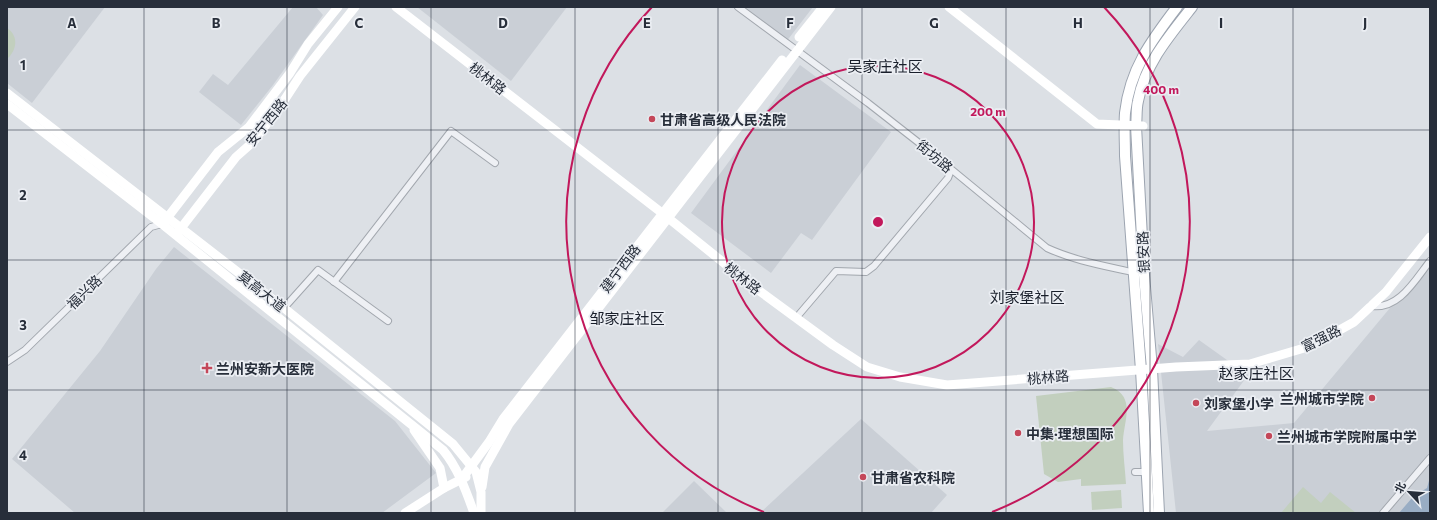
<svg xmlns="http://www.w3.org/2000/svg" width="1437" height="520" font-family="Commissioner,'Noto Sans SC',sans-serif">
  <rect width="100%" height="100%" fill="#dce0e5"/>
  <g fill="#cacfd6">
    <path d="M7 7H105L32 103 7 83Z"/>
    <path d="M293 7H316L323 15 273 85 241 125 199 92 213 74 228 85Z"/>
    <path d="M417 7H567L511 81Z"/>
    <path d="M741 7H813L786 42Z"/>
    <path d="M800 65 891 132 812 240 801 233 771 273 691 213Z"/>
    <path d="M174 247 395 421 436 473 382 513H75L12 459 100 351 156 269Z"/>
    <path d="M1430 260V513H1176L1158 344 1183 357 1199 340 1248 375 1207 431 1294 423Z"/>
    <path d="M861 419 947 495 931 513H760Z"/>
    <path d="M694 481 727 513H662Z"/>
  </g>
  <g fill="#c2cfbe">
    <path d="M7 28C19 36 17 50 7 59Z"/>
    <path d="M1111 387C1136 397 1124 421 1123 440 1123 454 1125 469 1126 484L1081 486V479L1058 482 1044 474 1036 396Z"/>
    <path d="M1303 487 1321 503 1330 492 1356 513H1281Z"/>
    <path d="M1121 490 1122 508 1092 510 1091 492Z"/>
  </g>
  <path fill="#99adc4" d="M1430 477V512L1399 513 1418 491H1422L1427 488Z"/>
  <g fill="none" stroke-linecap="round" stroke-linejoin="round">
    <defs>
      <g id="street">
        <path d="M738 7 868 103 923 146 1047 248C1075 261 1106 266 1136 273"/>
        <path d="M334 282 451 131 495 163"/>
        <path d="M1371 306C1399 310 1415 280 1430 261"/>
        <path d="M284 308 318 270 388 321"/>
        <path d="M796 318 836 271 866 272 874 266 948 178 951 170"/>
        <path d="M7 362 25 350 151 227 162 224"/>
        <path d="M1135 472H1147"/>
        <path d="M1383 513 1430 458"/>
      </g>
      <g id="primary">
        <path d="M1149 513 1141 370 1125 156C1125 142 1124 127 1125 113 1130 69 1151 41 1177 7"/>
        <path d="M1159 513 1152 369 1144 275 1136 126C1137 118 1136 109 1138 101 1145 64 1169 36 1192 7"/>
      </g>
    </defs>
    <use href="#street" stroke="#a2a7ae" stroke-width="8"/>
    <use href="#primary" stroke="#9ca4b0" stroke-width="12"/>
    <use href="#street" stroke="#eef0f4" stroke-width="6"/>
    <g stroke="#fff" stroke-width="9">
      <path d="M396 7 662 213 750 284 833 345 867 367 900 377 947 385 1176 367 1250 364 1311 346 1354 322 1386 292 1430 237"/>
      <path d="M949 7 1097 124 1143 126"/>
      <path d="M799 37 823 7"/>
      <path d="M7 93 284 308 453 444 476 472 481 492V513"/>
      <path d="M7 104 162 224 443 450C458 468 466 491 474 513"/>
      <path d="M164 222 218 152 249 127 290 73 308 44 338 7"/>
      <path d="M178 232 236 157 254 141 285 99 300 76 355 7"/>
      <path d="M414 430 440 468 444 488"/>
      <path d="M461 480 489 442 503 419 782 60"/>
      <path d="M482 487 485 467 509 424 831 7"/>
      <path d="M405 513 444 488 466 477"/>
    </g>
    <use href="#primary" stroke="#fff" stroke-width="10"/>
  </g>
  <path fill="none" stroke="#272e3a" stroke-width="1" stroke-opacity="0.55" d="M144 7V513M287 7V513M431 7V513M575 7V513M718 7V513M862 7V513M1006 7V513M1150 7V513M1293 7V513M7 130H1430M7 260H1430M7 390H1430"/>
  <g fill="none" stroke="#c2185b" stroke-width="2">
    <circle cx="878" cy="222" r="156"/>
    <path d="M764 512A312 312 0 0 1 652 7M1104 7A312 312 0 0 1 992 512"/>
  </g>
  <g fill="#c44759" stroke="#ebeef3" stroke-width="1.5">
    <circle cx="652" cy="119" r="4"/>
    <path d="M205 362h4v4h4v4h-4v4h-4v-4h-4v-4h4z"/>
    <circle cx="1372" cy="398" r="4"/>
    <circle cx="1196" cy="403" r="4"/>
    <circle cx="1018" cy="433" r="4"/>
    <circle cx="1269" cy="436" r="4"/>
    <circle cx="863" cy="477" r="4"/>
  </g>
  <g text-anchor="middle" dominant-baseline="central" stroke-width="3.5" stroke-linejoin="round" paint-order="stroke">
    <g font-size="14" fill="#272e3a" stroke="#ebeef3">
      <text transform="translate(488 78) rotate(38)">桃林路</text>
      <text transform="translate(266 122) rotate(-51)">安宁西路</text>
      <text transform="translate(935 156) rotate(40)">街坊路</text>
      <text transform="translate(1143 252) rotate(-93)">银安路</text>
      <text transform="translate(620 268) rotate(-53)">建宁西路</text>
      <text transform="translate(743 278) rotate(38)">桃林路</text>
      <text transform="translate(262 291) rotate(38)">莫高大道</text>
      <text transform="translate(84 292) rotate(-44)">福兴路</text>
      <text transform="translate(1321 338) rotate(-26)">富强路</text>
      <text transform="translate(1048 377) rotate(-5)">桃林路</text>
    </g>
    <g font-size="14" font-weight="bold" fill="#272e3a" stroke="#ebeef3" text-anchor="start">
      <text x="660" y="119">甘肃省高级人民法院</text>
      <text x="216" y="368">兰州安新大医院</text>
      <text x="1364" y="398" text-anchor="end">兰州城市学院</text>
      <text x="1204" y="403">刘家堡小学</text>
      <text x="1026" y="433">中集·理想国际</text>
      <text x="1277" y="436">兰州城市学院附属中学</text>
      <text x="871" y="477">甘肃省农科院</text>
    </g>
    <g font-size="15" fill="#191f2b" stroke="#ebeef3">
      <text x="885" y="66">吴家庄社区</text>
      <text x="1027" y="297">刘家堡社区</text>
      <text x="627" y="318">邹家庄社区</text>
      <text x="1256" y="373">赵家庄社区</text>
    </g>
  </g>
  <g font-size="13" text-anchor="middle" font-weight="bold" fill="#272e3a" stroke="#ebeef3" stroke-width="3.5" stroke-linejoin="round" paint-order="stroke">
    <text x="72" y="28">A</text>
    <text x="216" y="28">B</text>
    <text x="359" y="28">C</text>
    <text x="503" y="28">D</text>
    <text x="647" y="28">E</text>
    <text x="790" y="28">F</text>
    <text x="934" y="28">G</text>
    <text x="1078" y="28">H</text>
    <text x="1221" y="28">I</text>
    <text x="1365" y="28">J</text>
    <text x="23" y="70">1</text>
    <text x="23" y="200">2</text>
    <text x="23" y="330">3</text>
    <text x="23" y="460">4</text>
  </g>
  <circle cx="878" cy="222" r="6" fill="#c2185b" stroke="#ebeef3" stroke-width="2"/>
  <g font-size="12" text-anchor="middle" font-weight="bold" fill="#c2185b" stroke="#ebeef3" stroke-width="3.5" stroke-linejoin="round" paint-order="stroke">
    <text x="1161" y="94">400 m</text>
    <text x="988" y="116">200 m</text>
  </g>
  <rect width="1437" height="520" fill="none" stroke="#272e3a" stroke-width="16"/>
  <g transform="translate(1409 492) rotate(296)" stroke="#ebeef3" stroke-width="3" paint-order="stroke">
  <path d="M0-3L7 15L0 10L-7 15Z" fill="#272e3a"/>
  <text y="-6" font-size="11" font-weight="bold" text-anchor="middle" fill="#272e3a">北</text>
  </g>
</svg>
